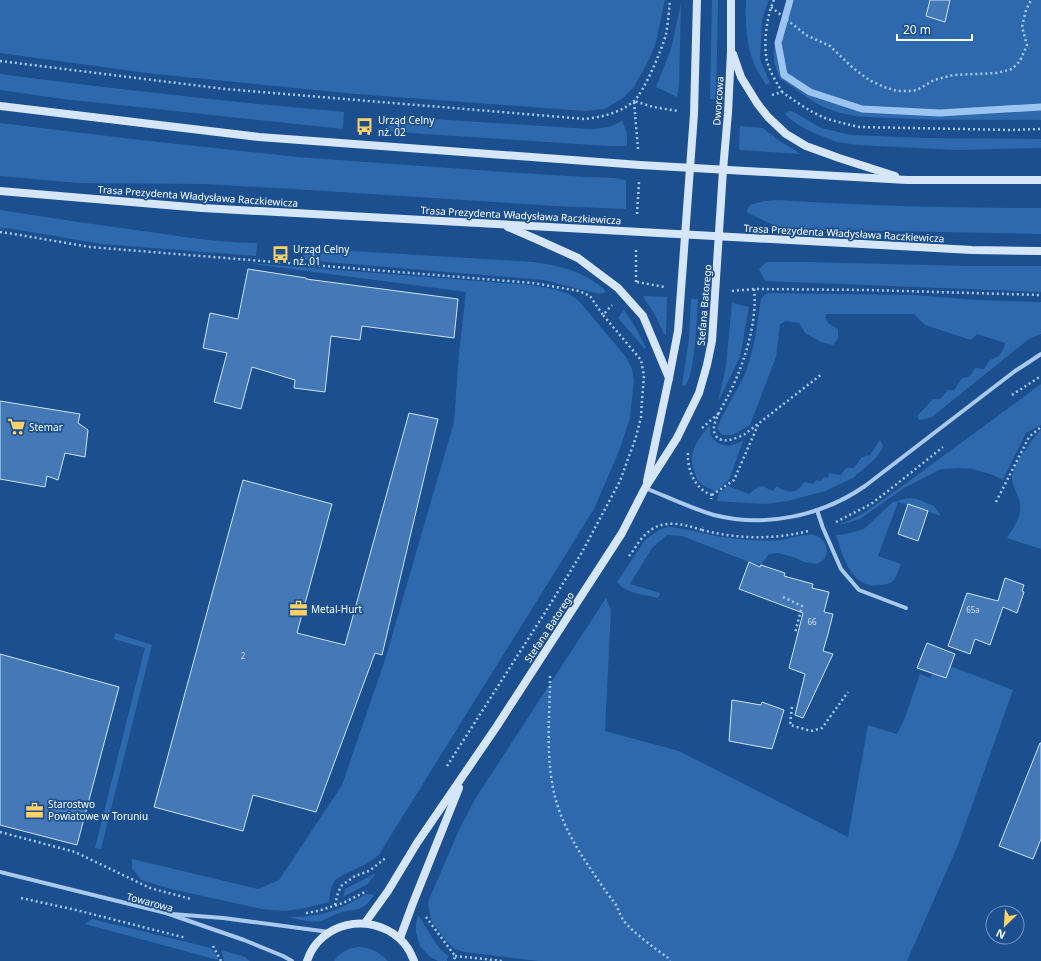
<svg xmlns="http://www.w3.org/2000/svg" width="1041" height="961" font-family="'Noto Sans',sans-serif">
  <rect width="100%" height="100%" fill="#1b4f8f"/>
  <g fill="#2e69ad">
    <path d="M0 0H665L655 46 647 63 634 87 623 98 605 109 585 111 356 94 154 74 0 53Z"/>
    <path d="M712 0H718V4L716 99H710Z"/>
    <path d="M746 0H769L765 10 762 21 760 59 770 83 766 85C763 79 758 73 755 66 746 45 745 23 746 0Z"/>
    <path d="M789 0H1041V120C992 119 943 121 895 118 870 117 850 118 826 108 809 101 796 88 780 79 778 73 775 67 774 61 772 40 783 19 789 0Z"/>
    <path d="M681 4 679 85 677 97 656 87 671 49Z"/>
    <path d="M0 74C114 89 229 102 344 112L343 129 63 99 0 90Z"/>
    <path d="M789 111 794 112 821 128 851 135 924 138 1041 139V148L958 150 858 145 837 142 814 133 798 125 788 117 785 113Z"/>
    <path d="M388 116 589 129C602 129 611 127 622 121L627 133V146H609L423 134 388 131Z"/>
    <path d="M0 123 141 140 297 157 506 172 586 177 614 178 626 180V209L555 206 309 190 204 184 78 183 0 176Z"/>
    <path d="M740 126 763 128 778 140 801 154 740 150 739 148Z"/>
    <path d="M779 200C867 206 954 208 1041 208V234L786 229 771 224 746 212 750 205 764 201Z"/>
    <path d="M0 210C52 218 105 226 157 233 191 238 224 243 257 243L256 256 102 244 13 229 0 228Z"/>
    <path d="M303 248 534 262C553 265 571 268 588 278 594 281 600 286 606 291L604 293 599 294 544 280 303 260Z"/>
    <path d="M766 262H806L967 266H1041V292L765 281 759 269Z"/>
    <path d="M246 263 531 285 554 289 569 294 579 301 626 357 632 369 634 381 630 418 619 451 594 509 378 856 366 864 341 876 335 880 331 888 329 902 301 909 285 911 262 909 171 889 141 880 132 868V859L258 889 279 880 342 785 385 660 454 422 459 353 466 292Z"/>
    <path d="M768 293 913 295 978 300 1041 302V334L1029 339 932 417 926 419 919 420 917 416 933 399H940L948 390H954L962 378 969 377 975 368 984 369 990 360 999 356 1003 350 1005 343 977 334 971 340 925 325 914 314H826C824 322 831 325 838 329V338L833 345 821 342 805 333 799 323 786 321 780 324 776 357 750 425 733 435H722L717 429C724 409 738 391 746 371 755 348 757 324 761 299L763 296Z"/>
    <path d="M643 296 667 297 666 334H664L654 313 645 300Z"/>
    <path d="M691 299H698C697 315 695 376 685 386L682 385 689 339Z"/>
    <path d="M732 303 749 307 740 357 718 402 726 366Z"/>
    <path d="M624 310 636 328 646 348 645 349 618 318Z"/>
    <path d="M1041 384V425L1026 433 1003 480 993 475 973 469 959 468 941 469 904 488 860 519 837 526 862 514 901 487Z"/>
    <path d="M710 425V434L714 440 720 444 729 446 743 441 729 480 715 492C711 489 703 486 699 482 697 480 696 476 695 473 686 454 698 439 710 425Z"/>
    <path d="M1041 430V549L1007 538C1013 528 1022 517 1020 504 1019 496 1013 488 1012 480 1010 469 1032 438 1041 430Z"/>
    <path d="M880 440 883 446 881 451 875 459 853 478 825 491 788 501 765 504 717 501 719 493 728 486 749 494 755 489 762 486 773 491 777 486C782 491 790 493 797 490 800 488 802 485 804 482L813 484 817 480 821 481 824 477 828 478 829 473 841 475 846 468H854L862 457 870 455Z"/>
    <path d="M908 498 917 499 934 506 941 516 898 502 878 556 901 564C894 580 896 584 878 585 875 585 872 586 869 585 848 579 842 553 836 535L846 534 864 529 893 502Z"/>
    <path d="M668 527C683 528 697 532 711 535 734 539 758 542 781 540 789 539 807 533 814 535 824 537 831 550 824 559 822 561 819 562 817 564L804 562 796 558 778 553 769 554 761 565 749 562 682 536 667 535 652 548 630 584 660 593 658 598C644 594 626 594 617 582L645 540 659 530Z"/>
    <path d="M606 598 611 610 605 731 679 751 848 837 868 725 897 734 904 720 920 674 930 678 933 673 950 666 1013 690 958 845 907 961H538L464 952 455 949 447 942 431 920 429 911 428 902 459 830 475 799Z"/>
    <path d="M115 633 152 645 101 849 95 848 145 648 114 639Z"/>
    <path d="M376 873 368 884 343 897 345 889Z"/>
    <path d="M366 894H369L374 895C362 914 355 907 337 914 331 916 325 920 320 921 310 923 298 919 288 917 319 918 340 910 366 894Z"/>
    <path d="M418 915 419 916 433 939 440 949 448 956 447 961H438L430 957 420 946 416 932V924Z"/>
    <path d="M92 919 211 948 217 956 218 960 85 924Z"/>
    <path d="M359 947C371 948 380 952 388 961H334C340 952 348 948 359 947Z"/>
    <path d="M221 950 245 957 250 961H224Z"/>
  </g>
  <g fill="none" stroke-linecap="round" stroke-linejoin="round">
    <path stroke="#9cc4f0" stroke-width="7" d="M790 0 778 43 784 75 810 92 862 109 940 113 1041 107"/>
  </g>
  <g fill="#4478b7" stroke="#cfe3fa">
    <path d="M930 0H950L945 22 926 16Z"/>
    <path d="M248 269 306 278V279L458 299 454 338 362 326 360 340 331 336 325 392 294 388 295 380 252 367 241 409 214 402 227 353 203 348 210 313 238 319Z"/>
    <path d="M0 401 80 414 78 423 88 430 85 457 65 453 58 480 47 476 45 487 0 479Z"/>
    <path d="M409 413 438 419 382 655 375 653 316 812 253 795 243 831 154 807 243 480 332 504 297 633 345 645Z"/>
    <path d="M908 504 928 511 918 541 898 534Z"/>
    <path d="M749 562 760 567 761 565 785 573 784 576 813 584 812 588 829 592 824 612 833 614 828 634 823 651 833 654 803 718 795 715 805 674 789 668 803 613 739 589Z"/>
    <path d="M1005 578 1024 585 1022 591 1024 592 1017 613 1003 607 990 645 975 639 970 654 948 646 967 593 998 601Z"/>
    <path d="M927 643 955 654 946 678 917 668Z"/>
    <path d="M0 654 119 687 77 845 0 825Z"/>
    <path d="M732 700 761 705 762 702 784 710 772 749 729 741Z"/>
    <path d="M1040 743H1041V839L1033 859 999 846Z"/>
  </g>
  <g fill="none" stroke-linecap="round" stroke-linejoin="round">
    <g stroke="#a9c9ee" stroke-width="2.5" stroke-dasharray="2 3" stroke-linecap="butt">
      <path d="M774 0C767 15 764 39 766 55 767 68 776 81 782 92"/>
      <path d="M771 7 806 35 830 46 853 68 869 80 884 87 897 91H909L917 90 934 80 953 75 997 73 1012 69 1020 61 1027 45 1022 27 1026 10 1031 0"/>
      <path d="M0 61 225 89 585 119C602 117 620 113 634 101 644 92 663 47 666 34 668 23 669 11 670 0"/>
      <path d="M772 95 782 92C795 101 810 112 825 118 836 122 847 124 859 127L1010 130 1041 129"/>
      <path d="M638 149 634 101 653 107 678 111"/>
      <path d="M637 214 639 182"/>
      <path d="M0 232 14 234 90 247 533 283 579 291 590 296 603 315"/>
      <path d="M636 282V247"/>
      <path d="M637 282 665 287"/>
      <path d="M754 289C758 322 743 368 727 398 723 406 710 425 715 434 720 446 737 438 745 434L822 374"/>
      <path d="M732 291 754 289 868 290 1041 295"/>
      <path d="M1012 395 1041 376"/>
      <path d="M702 428 719 413"/>
      <path d="M688 453C687 469 695 490 712 495L711 499"/>
      <path d="M712 495 734 480 758 425"/>
      <path d="M996 502 1029 437 1041 427"/>
      <path d="M836 522 871 504 888 491 943 447"/>
      <path d="M702 530C738 539 773 540 808 531"/>
      <path d="M629 556C635 549 639 540 646 534 662 518 683 524 702 530L703 527"/>
      <path d="M783 597 802 606 795 633"/>
      <path d="M550 676C550 711 546 747 552 782 558 823 582 857 605 890 608 895 612 899 616 905 619 910 620 916 624 921 633 933 655 948 668 958L670 961"/>
      <path d="M792 707 790 725 811 731 822 728 848 692"/>
      <path d="M447 766 546 611 581 554 620 481 636 437 641 417 642 400 644 376 641 360 603 315 612 305"/>
      <path d="M0 832 75 852 150 888 191 899"/>
      <path d="M21 898 76 910 186 938"/>
      <path d="M335 905 337 896 341 886 355 876 369 871 387 857"/>
      <path d="M306 913 318 911 343 903 367 891"/>
      <path d="M426 917 455 956 454 961"/>
      <path d="M213 946 221 961"/>
      <path d="M455 956 503 961"/>
    </g>
    <g stroke="#a9c9ee" stroke-width="4">
      <path d="M645 488C668 497 690 508 714 515 765 528 822 516 865 486L1015 371 1026 364 1041 354"/>
      <path d="M817 510 823 528 841 569 859 590 906 608"/>
      <path d="M0 872 166 913 244 940 283 956 292 961"/>
      <path d="M172 914 223 918 329 932"/>
    </g>
    <g stroke="#d6e6fa" stroke-width="8">
      <path d="M733 54 741 77 757 103 768 117 786 134 806 146 839 158 895 176"/>
      <path d="M0 106 259 137 640 165 907 180H1041"/>
      <path d="M0 191 202 208 972 250 1041 251"/>
      <path d="M508 227 536 239 578 258 618 288 643 316 669 378"/>
      <path d="M647 481 669 378 678 331 694 114 697 0"/>
      <path d="M365 923 388 891 417 843 497 726 622 533 645 488 677 438 699 393 707 365 712 341 723 170 728 113 731 51V0"/>
      <path d="M400 938 413 903 459 788"/>
      <path d="M307 961C320 922 369 912 399 938 406 944 411 953 414 961"/>
    </g>
  </g>
  <defs>
    <symbol id="bus-bare" viewBox="-9 -9 18 18"><path d="M-5-6H5V4H4V6H2V4H-2V6H-4V4H-5ZM-3.5-4V0h7V-4ZM-3.5 1.2v1.5H-2V1.2ZM2 1.2v1.5H3.5V1.2Z" fill="#ffd166" stroke="#1b4f8f" stroke-width="2.5" paint-order="stroke"/></symbol>
    <symbol id="supermarket-bare" viewBox="-9 -9 18 18"><path d="M-6-5.5h2.5l.6 2H6L4.5 2H-2.5L-4.4-4H-6ZM-1.5 3.2a1.3 1.3 0 1 0 .1 0ZM3 3.2a1.3 1.3 0 1 0 .1 0Z" fill="#ffd166" stroke="#1b4f8f" stroke-width="2.5" paint-order="stroke"/></symbol>
    <symbol id="office-bare" viewBox="-9 -9 18 18"><path d="M-6-3h4V-5.5h4V-3h4V5H-6ZM-1-4.5V-3h2v-1.5ZM-6 0V1H6V0Z" fill="#ffd166" stroke="#1b4f8f" stroke-width="2.5" paint-order="stroke"/></symbol>
  </defs>
  <g fill-rule="evenodd">
    <use href="#bus-bare" x="352" y="114" width="25" height="25"/>
    <use href="#bus-bare" x="268" y="242" width="25" height="25"/>
    <use href="#supermarket-bare" x="4" y="414" width="25" height="25"/>
    <use href="#office-bare" x="286" y="596" width="25" height="25"/>
    <use href="#office-bare" x="22" y="798" width="25" height="25"/>
  </g>
  <g text-anchor="middle" dominant-baseline="central" stroke-width="3.5" stroke-linejoin="round" paint-order="stroke">
    <g font-size="8" fill="#d0dded">
      <text x="973" y="609">65a</text>
      <text x="812" y="621">66</text>
      <text x="243" y="655">2</text>
    </g>
    <g font-size="10" fill="#fff" stroke="#1b4f8f">
      <text transform="translate(718 101) rotate(-86)">Dworcowa</text>
      <text transform="translate(198 196) rotate(4)">Trasa Prezydenta Władysława Raczkiewicza</text>
      <text transform="translate(521 215) rotate(3)">Trasa Prezydenta Władysława Raczkiewicza</text>
      <text transform="translate(844 233) rotate(3)">Trasa Prezydenta Władysława Raczkiewicza</text>
      <text transform="translate(704 305) rotate(-85)">Stefana Batorego</text>
      <text transform="translate(549 627) rotate(-57)">Stefana Batorego</text>
      <text transform="translate(150 902) rotate(15)">Towarowa</text>
    </g>
    <g font-size="10" fill="#fff" stroke="#1b4f8f" text-anchor="start">
      <text x="378" y="120">Urząd Celny<tspan x="378" dy="12">nż. 02</tspan></text>
      <text x="293" y="249">Urząd Celny<tspan x="293" dy="12">nż. 01</tspan></text>
      <text x="29" y="427">Stemar</text>
      <text x="311" y="609">Metal-Hurt</text>
      <text x="48" y="804">Starostwo<tspan x="48" dy="12">Powiatowe w Toruniu</tspan></text>
    </g>
  </g>
  <g transform="translate(1005 925) rotate(205)"><circle r="19" fill="#1b4f8f" stroke="#7695bc"/>
  <path d="M0-3L7 15L0 10L-7 15Z" fill="#ffd166"/>
  <text y="-6" font-size="11" font-weight="bold" text-anchor="middle" fill="#ffffff">N</text>
  </g>
  <path d="M897 34v6h75v-6" fill="none" stroke="#ffffff" stroke-width="2"/>
  <text x="903" y="34" font-size="12" fill="#ffffff" stroke="#1b4f8f" stroke-width="3" paint-order="stroke">20 m</text>
</svg>
